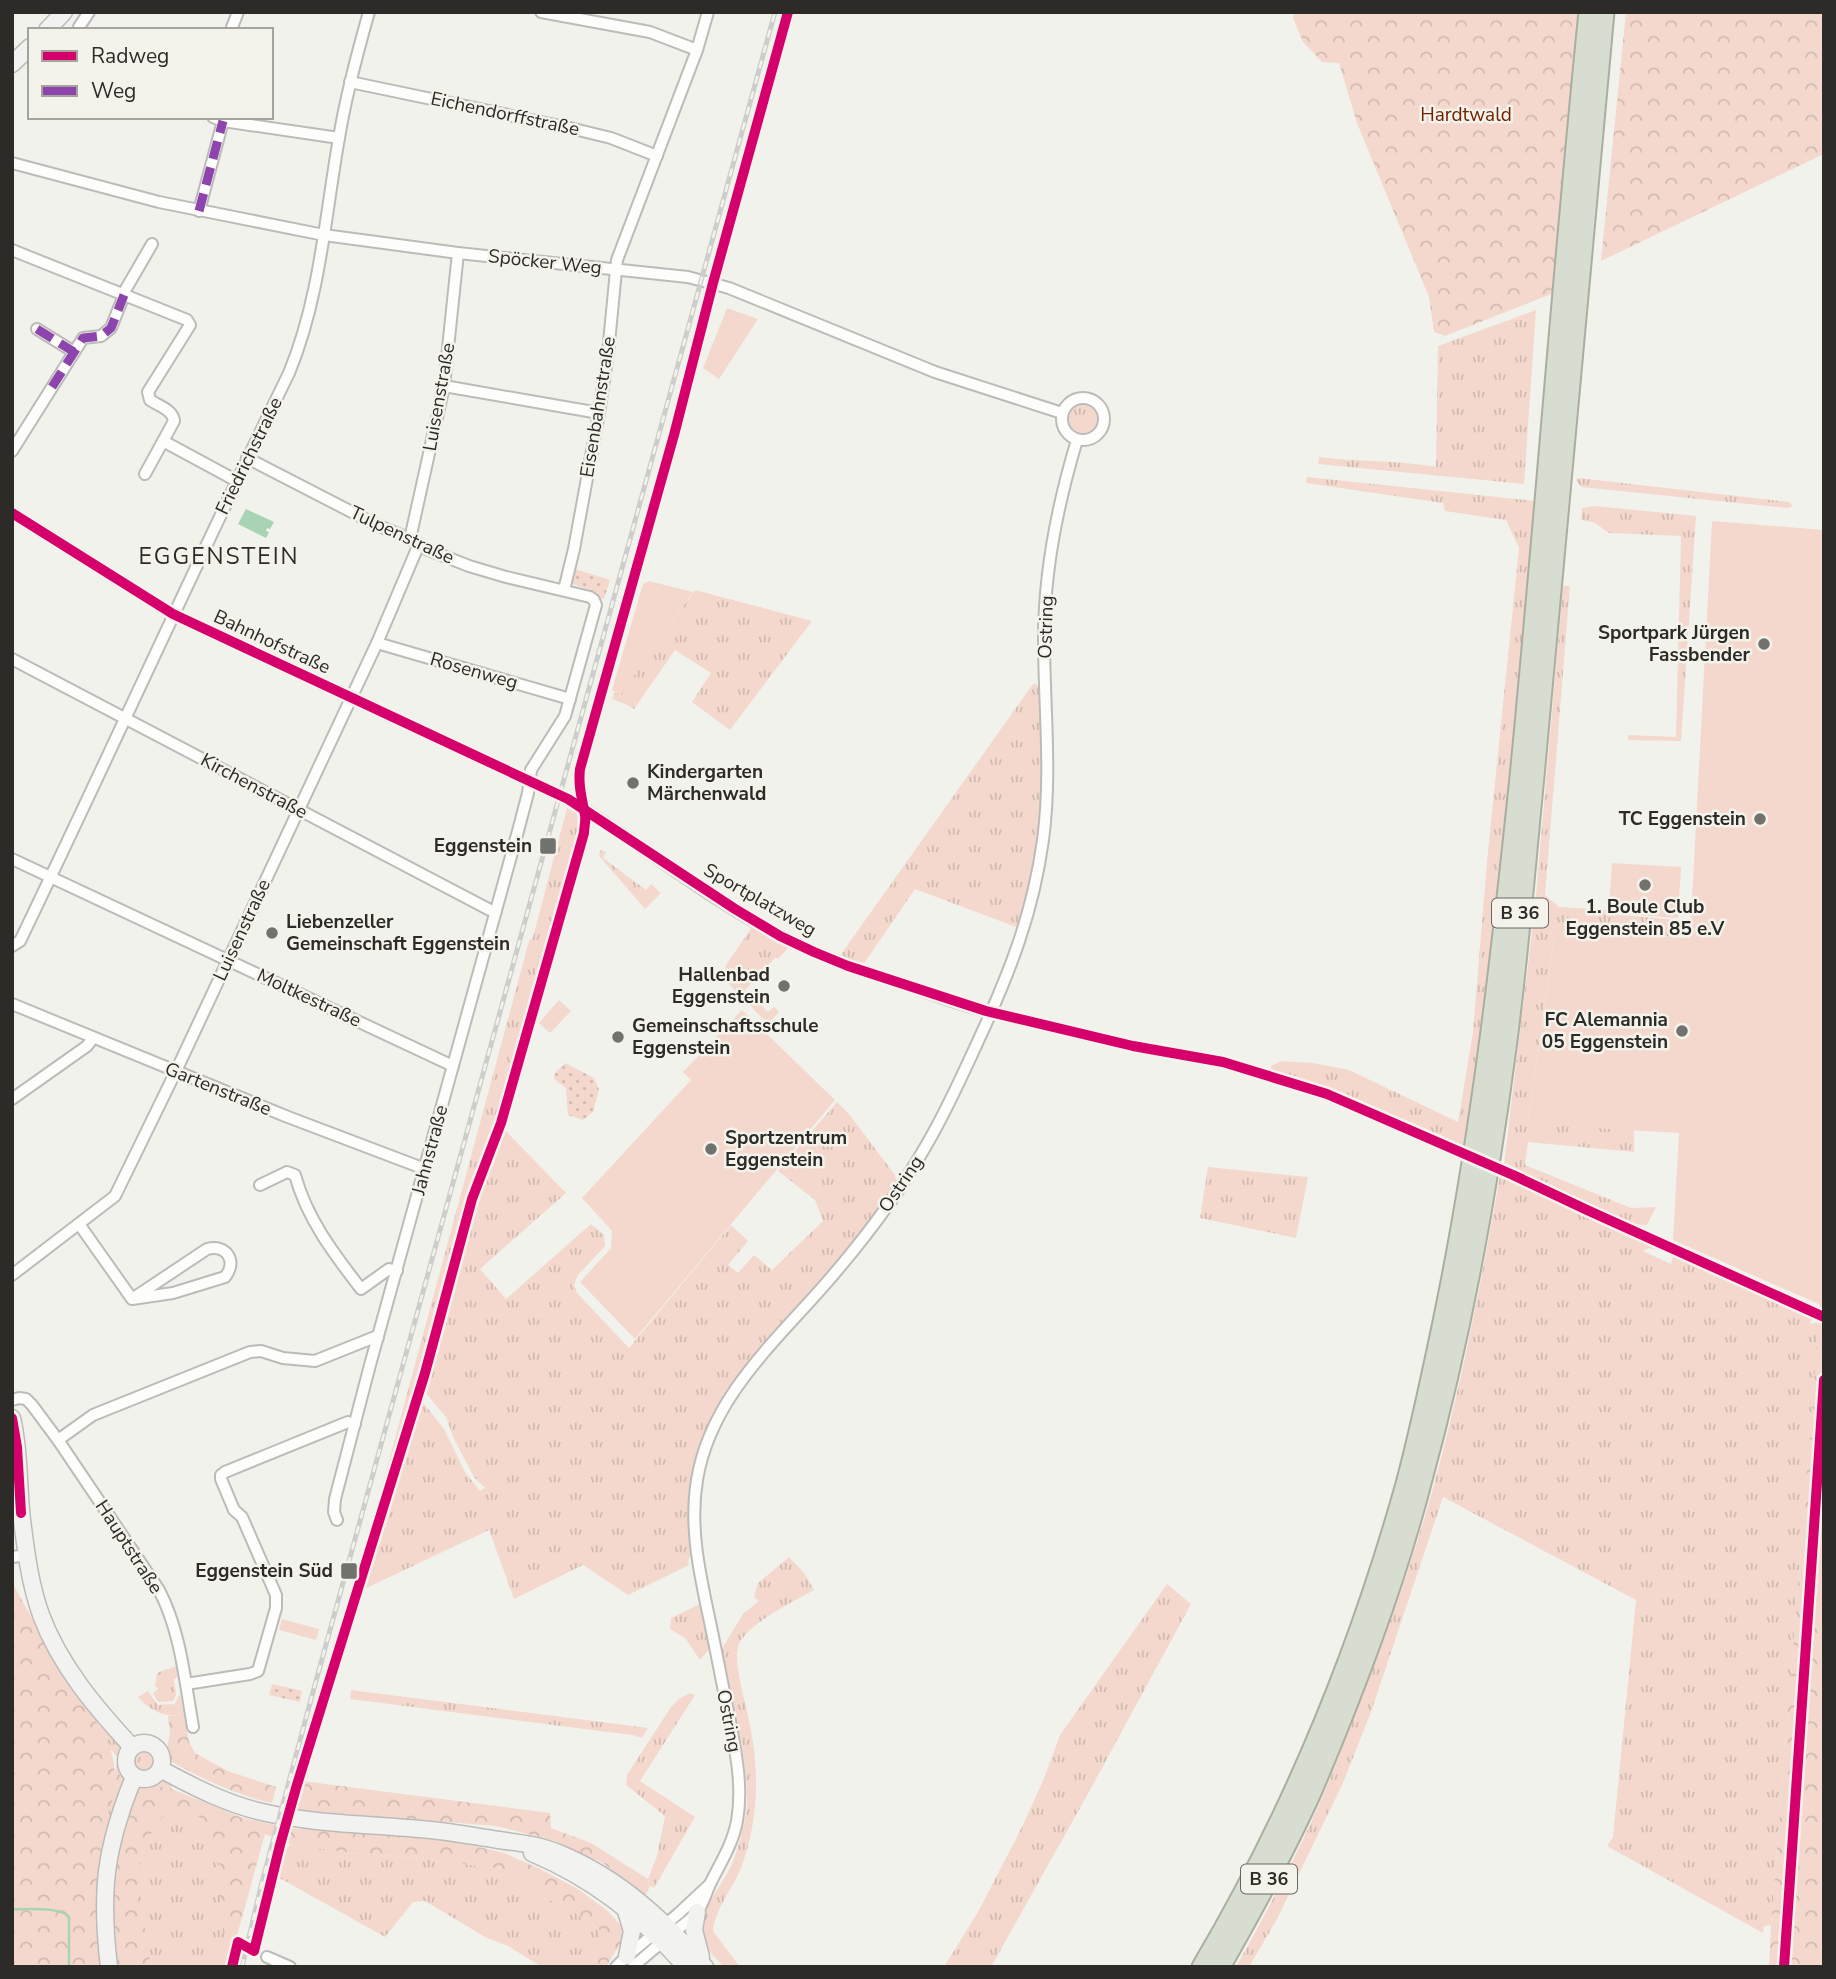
<svg xmlns="http://www.w3.org/2000/svg" width="1836" height="1979" font-family="'Nunito Sans',sans-serif">
  <defs>
    <pattern id="grass-tufts" width="24" height="20" patternUnits="userSpaceOnUse" patternTransform="scale(1.75)"><rect width="24" height="20" fill="#f4d8cd"/><path d="M3 7l-1-3M5 7V3M7 7l1-3M15 17l-1-3M17 17v-4M19 17l1-3" fill="none" stroke="#d1bab0"/></pattern>
    <pattern id="forest-crowns" width="20" height="18" patternUnits="userSpaceOnUse" patternTransform="scale(1.75)"><rect width="20" height="18" fill="#f4d8cd"/><path d="M2 6a3 3 0 1 1 6 0M12 15a3 3 0 1 1 6 0" fill="none" stroke="#d1bab0"/></pattern>
    <pattern id="park-dots" width="8" height="8" patternUnits="userSpaceOnUse" patternTransform="scale(1.75)"><rect width="8" height="8" fill="#f4d8cd"/><path d="M2 2h.1M6 6h.1" fill="none" stroke="#d1bab0" stroke-width="1.8" stroke-linecap="round"/></pattern>
  </defs>
  <rect width="100%" height="100%" fill="#f2f2ed"/>
  <g fill="url(#grass-tufts)">
    <path d="M1536 310 1524 484 1318 464 1319 457C1358 462 1397 460 1436 467L1438 346Z"/>
    <circle cx="1083" cy="419" r="14"/>
    <path d="M1307 477 1535 501 1498 901 1467 1149 1347 1096 1272 1071 1271 1066 1281 1061 1313 1063 1349 1070 1458 1122 1473 1032 1487 861 1519 548 1506 520 1445 511 1443 503 1306 483Z"/>
    <path d="M1578 478 1789 502 1793 506 1788 508 1581 487 1576 480Z"/>
    <path d="M1595 506 1696 516 1681 741 1628 740V735L1676 737 1681 536 1609 533 1595 523 1581 520 1582 508Z"/>
    <path d="M1563 586H1570L1545 895 1559 907 1607 910 1609 914 1678 920 1680 929 1679 937 1555 932 1528 1123 1634 1130V1152L1528 1142 1525 1165 1631 1208 1656 1207 1647 1225 1632 1224 1504 1164 1535 907Z"/>
    <path d="M695 590 812 621 730 730 692 702 711 673 675 650 634 709 625 704 612 699 615 692 620 695Z"/>
    <path d="M1033 684H1036L1040 690C1042 746 1046 804 1036 859 1032 882 1025 905 1019 928L915 889 863 965 839 957Z"/>
    <path d="M567 808 577 814 579 836 499 1120 470 1196 423 1372 380 1510 376 1509 529 941 533 937Z"/>
    <path d="M601 850 606 852 603 858 646 890 651 884 661 893 645 909 600 857 599 854Z"/>
    <path d="M752 927 788 948 778 959 776 957 745 990 768 1012 774 1007 779 1012 768 1024 723 978 726 965Z"/>
    <path d="M837 1102 849 1114 895 1175C896 1180 897 1182 895 1186 890 1198 876 1214 867 1225 830 1273 786 1314 749 1361 735 1380 722 1398 711 1419 689 1461 688 1508 691 1554L688 1561 689 1565 628 1595 583 1565 514 1599 489 1530 360 1591 418 1404 425 1405 444 1429 465 1472 480 1491 485 1488 474 1477 454 1439 446 1417 425 1392 426 1382 473 1203 501 1129H504L566 1193 480 1269 506 1299 591 1224 604 1235 605 1246 578 1275 574 1285 577 1293 629 1348 731 1225 748 1241 728 1265 738 1273 754 1255 772 1270 823 1221 815 1200 778 1171Z"/>
    <path d="M1208 1167 1308 1177 1296 1238 1200 1218Z"/>
    <path d="M1500 1176 1661 1247 1662 1251 1649 1248 1643 1251 1671 1264 1673 1256 1677 1254 1815 1316 1809 1324 1819 1322 1771 1925 1764 1926 1763 1933 1607 1846 1613 1837 1636 1600 1443 1497 1371 1712 1343 1783 1276 1921 1249 1967H1236C1260 1924 1284 1880 1305 1835 1329 1786 1347 1734 1367 1683 1391 1620 1414 1557 1432 1492 1461 1388 1481 1282 1500 1176Z"/>
    <path d="M789 1557 804 1573 814 1590C794 1601 744 1625 738 1647 733 1664 747 1706 750 1726 754 1744 756 1765 756 1784 756 1812 751 1842 741 1868 732 1890 716 1907 713 1931L740 1967H724C715 1957 702 1946 701 1932 700 1910 723 1884 732 1864 738 1848 743 1830 746 1813 752 1769 730 1694 721 1650L743 1614 759 1601 754 1597 758 1583Z"/>
    <path d="M1167 1584 1191 1604 1090 1790 991 1967H944L978 1912 1022 1827 1043 1781 1060 1735Z"/>
    <path d="M700 1604 709 1645 708 1651 700 1660 685 1638 670 1629 671 1618Z"/>
    <path d="M282 1619 319 1629 316 1640 279 1630Z"/>
    <path d="M176 1666 178 1677 174 1679 176 1695 173 1701 158 1702 153 1693 158 1689 157 1687H155L157 1673Z"/>
    <path d="M351 1690 648 1728 642 1738 632 1735 350 1699Z"/>
    <path d="M148 1691 158 1705 175 1704 179 1695H180L184 1716C165 1717 151 1712 138 1697Z"/>
    <path d="M690 1693 695 1695 640 1781 695 1817 654 1888 650 1886 648 1879 657 1856 665 1816 626 1785 627 1775 671 1707 680 1698Z"/>
    <path d="M104 1724 125 1748 126 1779 136 1784 162 1779 171 1781 173 1798 217 1820 233 1941 235 1943 230 1967H142L140 1927 93 1924 90 1879 118 1758 95 1730Z"/>
    <circle cx="144" cy="1761" r="12"/>
    <path d="M290 1844 351 1853 421 1858 509 1870 541 1897 564 1905 600 1930V1948L590 1967H542L508 1946 485 1937 425 1901 413 1902 385 1937 276 1876 285 1852Z"/>
  </g>
  <g fill="url(#forest-crowns)">
    <path d="M1295 12H1580L1554 293 1445 336 1434 332 1429 297 1357 123 1339 63 1322 62 1303 42 1293 18Z"/>
    <path d="M1626 12H1824V154L1601 261Z"/>
    <path d="M1824 1255V1967H1769L1771 1925Z"/>
    <path d="M12 1582 58 1666 108 1738 114 1764 116 1790 105 1822 99 1860 97 1898 100 1967H12Z"/>
    <path d="M168 1716H184L189 1742 195 1753 228 1771 276 1787 272 1803C235 1795 203 1779 170 1761L167 1749 170 1733Z"/>
    <path d="M302 1781 550 1813 551 1828 591 1843 648 1879 650 1886 645 1897 603 1863 554 1841 496 1826 294 1810Z"/>
    <path d="M150 1787H167L240 1817 288 1828 455 1841 504 1853 538 1868 578 1889 609 1912 622 1927V1941L606 1967H590L600 1948V1930L564 1905 541 1897 509 1870 421 1858 351 1853 290 1844 265 1834 235 1943 223 1932 217 1859 212 1828 197 1815 175 1813 164 1816 154 1827 140 1859 138 1899 149 1945 150 1967H118C113 1914 111 1872 127 1820 129 1812 131 1802 137 1795 140 1791 145 1789 150 1787Z"/>
  </g>
  <g fill="url(#park-dots)">
    <path d="M575 569 610 580 604 599 598 598 590 590 572 584Z"/>
    <path d="M565 1063 594 1078 599 1090 593 1112 583 1120 568 1115 566 1088 554 1079 555 1073Z"/>
    <path d="M272 1684 302 1691 300 1702 269 1695Z"/>
  </g>
  <g fill="#f4d8cd">
    <path d="M727 308 758 319 719 379 703 368Z"/>
    <path d="M1712 521 1824 530V1255L1821 1305 1673 1240 1679 1133 1528 1124 1555 932 1690 938Z"/>
    <path d="M649 581 693 592 620 696 612 690 643 584Z"/>
    <path d="M1612 863 1681 867 1678 918 1634 915 1635 905 1609 904Z"/>
    <path d="M559 1000 571 1011 550 1033 539 1023Z"/>
    <path d="M742 1010 835 1100 635 1339 580 1282 611 1248 612 1231 582 1198 691 1080 683 1072Z"/>
  </g>
  <path fill="#a8d3b4" d="M246 509 274 522 270 529 267 528 266 531 269 532 266 538 238 524Z"/>
  <g fill="none" stroke-linecap="round" stroke-linejoin="round">
    <path stroke="#a8d3b4" stroke-width="2.5" d="M12 1909C27 1910 59 1906 69 1917V1967"/>
    <defs>
      <g id="street">
        <path d="M541 12 650 32 697 50"/>
        <path d="M79 30V27L89 12"/>
        <path d="M231 30 238 12"/>
        <path d="M350 82 570 128 611 138 657 156"/>
        <path d="M213 117 223 121 339 138"/>
        <path d="M12 163 159 202 324 235 458 253 688 277 729 288 935 372 1062 413"/>
        <path d="M199 211 223 121"/>
        <path d="M12 250 187 320 190 325 148 392 150 400C159 406 173 410 174 421L145 474"/>
        <path d="M123 294 152 244"/>
        <path d="M37 329 74 352"/>
        <path d="M444 386 599 413"/>
        <circle cx="1083" cy="419" r="21"/>
        <path d="M163 441 237 481"/>
        <path d="M12 451 83 338 101 336 111 328 124 295"/>
        <path d="M247 458 377 525 410 539 426 549 469 566 506 577 590 597 594 600 596 605 565 716 531 770 528 793 518 831 370 1365 335 1499 334 1512 337 1520"/>
        <path d="M12 513 173 614 568 799C640 843 706 897 780 936 823 958 869 973 915 988 940 997 966 1007 992 1012"/>
        <path d="M410 539 444 386 458 253"/>
        <path d="M564 590 574 549 599 413 608 353 617 260 697 50 708 12"/>
        <path d="M377 643 570 699"/>
        <path d="M12 659 490 910 496 911"/>
        <path d="M12 859 453 1066"/>
        <path d="M12 946 20 941C111 752 197 561 289 373 320 298 325 217 339 138 346 95 357 54 369 12"/>
        <path d="M12 1004 288 1117 425 1169"/>
        <path d="M12 1099 87 1046 93 1038"/>
        <path d="M260 1185 287 1172 295 1175C307 1219 334 1254 361 1289L389 1269 397 1271"/>
        <path d="M79 1224 132 1299 173 1293 225 1277C238 1261 226 1244 207 1249L132 1299"/>
        <path d="M12 1275 115 1196 176 1071 377 643 419 544"/>
        <path d="M12 1400 19 1398 26 1399 32 1405 58 1440 159 1590C181 1632 185 1682 193 1727"/>
        <path d="M58 1440 93 1415 250 1352 261 1351 283 1358 315 1361 375 1337H378"/>
        <path d="M12 1557 27 1555"/>
        <path d="M186 1684 250 1674 258 1671 276 1608V1595L242 1517 234 1510 221 1479V1475L225 1472 348 1422 355 1424"/>
        <path d="M267 1957 290 1967"/>
        <path d="M616 1967 627 1956 678 1914 708 1886"/>
        <path d="M633 1967C645 1956 659 1945 671 1934 680 1927 690 1921 697 1912 704 1903 706 1892 711 1882 721 1862 733 1843 737 1821 743 1788 736 1753 730 1721 723 1688 717 1655 710 1622 700 1575 689 1528 697 1480 711 1394 781 1337 834 1274 869 1233 901 1190 927 1144 947 1110 963 1074 979 1039 1010 972 1033 913 1043 840 1052 773 1044 706 1044 638 1044 572 1058 503 1077 440"/>
      </g>
      <g id="secondary">
        <path d="M47 30 64 12"/>
        <path d="M12 64 30 47"/>
        <path d="M12 1418C20 1451 18 1486 22 1520 26 1552 30 1584 41 1615 60 1666 96 1708 132 1747"/>
        <circle cx="144" cy="1761" r="18"/>
        <path d="M161 1767 164 1771C196 1788 227 1804 262 1812 313 1824 368 1824 420 1829 447 1831 472 1836 499 1840 520 1843 540 1845 561 1854 619 1878 664 1920 705 1967"/>
        <path d="M532 1853C592 1878 643 1918 686 1967"/>
        <path d="M625 1908 632 1931 627 1956"/>
        <path d="M697 1912 694 1930 701 1957"/>
        <path d="M109 1967C100 1891 105 1848 134 1777"/>
      </g>
      <g id="highway">
        <path d="M1202 1967C1291 1817 1359 1652 1406 1484 1420 1432 1431 1379 1442 1327 1480 1145 1501 961 1520 777 1545 522 1563 267 1589 12"/>
        <path d="M1220 1967C1253 1909 1286 1849 1313 1788 1355 1689 1394 1587 1421 1483 1460 1341 1487 1194 1506 1048 1518 958 1525 867 1534 776 1559 522 1579 267 1604 12"/>
      </g>
    </defs>
    <use href="#street" stroke="#bcbbb8" stroke-width="14"/>
    <use href="#secondary" stroke="#bcbbb8" stroke-width="19"/>
    <use href="#highway" stroke="#aaaea0" stroke-width="23"/>
    <use href="#street" stroke="#fdfdfc" stroke-width="10"/>
    <use href="#secondary" stroke="#f2f3f0" stroke-width="16"/>
    <use href="#highway" stroke="#d8ddd1" stroke-width="19"/>
    <defs>
      <path id="rail" d="M242 1967 261 1886 313 1692 775 12"/>
    </defs>
    <use href="#rail" stroke="#cdcdcc" stroke-width="5"/>
    <use href="#rail" stroke="#f4f3eb" stroke-width="2.5" stroke-dasharray="8" stroke-linecap="butt"/>
    <g stroke="#8e44ad" stroke-width="9" stroke-dasharray="18 9" stroke-linecap="butt">
      <path d="M199 211 223 121"/>
      <path d="M37 329 74 352"/>
      <path d="M52 387 83 338 101 336 111 328 124 295"/>
    </g>
    <defs>
      <g id="cycleway">
        <path d="M12 513 173 614 568 799 735 909 780 936 814 952 848 966 986 1011 1133 1046 1223 1062 1327 1094 1513 1175 1587 1210 1824 1317"/>
        <path d="M12 1418 17 1447 21 1513"/>
        <path d="M232 1967 238 1942 254 1951 280 1845 296 1788 425 1373 472 1199 501 1123 584 833C584 828 586 821 585 815 582 799 578 785 580 769L674 435 713 283 788 12"/>
        <path d="M1784 1967 1824 1380"/>
      </g>
    </defs>
    <use href="#cycleway" stroke="#f4f3eb" stroke-width="15"/>
    <use href="#cycleway" stroke="#d6006c" stroke-width="10"/>
  </g>
  <g fill="#71716d" stroke="#f4f3eb" stroke-width="2.5">
    <circle cx="1764" cy="644" r="7"/>
    <circle cx="633" cy="783" r="7"/>
    <circle cx="1760" cy="819" r="7"/>
    <rect x="539" y="837" width="18" height="18" rx="3.5"/>
    <circle cx="1645" cy="885" r="7"/>
    <circle cx="272" cy="933" r="7"/>
    <circle cx="784" cy="986" r="7"/>
    <circle cx="1682" cy="1031" r="7"/>
    <circle cx="618" cy="1037" r="7"/>
    <circle cx="711" cy="1149" r="7"/>
    <rect x="340" y="1562" width="18" height="18" rx="3.5"/>
  </g>
  <g text-anchor="middle" dominant-baseline="central" stroke-width="5" stroke-linejoin="round" paint-order="stroke">
    <g fill="#f4f3eb" stroke="#686762" stroke-width="2">
      <rect x="1492" y="898.5" width="56" height="29" rx="5"/>
      <rect x="1241" y="1864.5" width="56" height="29" rx="5"/>
    </g>
    <g font-size="18" font-weight="bold" fill="#2c2b28">
      <text x="1520" y="913">B 36</text>
      <text x="1269" y="1879">B 36</text>
    </g>
    <g font-size="19" fill="#2c2b28" stroke="#f4f3eb">
      <text transform="translate(505 114) rotate(12)">Eichendorffstraße</text>
      <text transform="translate(545 262) rotate(6)">Spöcker Weg</text>
      <text transform="translate(439 397) rotate(-80)">Luisenstraße</text>
      <text transform="translate(598 407) rotate(-81)">Eisenbahnstraße</text>
      <text transform="translate(249 456) rotate(-64)">Friedrichstraße</text>
      <text transform="translate(402 535) rotate(25)">Tulpenstraße</text>
      <text transform="translate(1046 627) rotate(-88)">Ostring</text>
      <text transform="translate(272 642) rotate(25)">Bahnhofstraße</text>
      <text transform="translate(474 671) rotate(16)">Rosenweg</text>
      <text transform="translate(254 786) rotate(28)">Kirchenstraße</text>
      <text transform="translate(760 900) rotate(30)">Sportplatzweg</text>
      <text transform="translate(242 930) rotate(-65)">Luisenstraße</text>
      <text transform="translate(309 998) rotate(25)">Moltkestraße</text>
      <text transform="translate(218 1089) rotate(22)">Gartenstraße</text>
      <text transform="translate(430 1150) rotate(-75)">Jahnstraße</text>
      <text transform="translate(901 1184) rotate(-56)">Ostring</text>
      <text transform="translate(129 1547) rotate(57)">Hauptstraße</text>
      <text transform="translate(729 1721) rotate(79)">Ostring</text>
    </g>
    <g font-size="19" fill="#712102" stroke="#f4f3eb">
      <text x="1466" y="115">Hardtwald</text>
    </g>
    <g font-size="19" font-weight="bold" fill="#2c2b28" stroke="#f4f3eb" text-anchor="end">
      <text x="1750" y="633">Sportpark Jürgen<tspan x="1750" dy="22">Fassbender</tspan></text>
      <text x="647" y="772" text-anchor="start">Kindergarten<tspan x="647" dy="22">Märchenwald</tspan></text>
      <text x="1746" y="819">TC Eggenstein</text>
      <text x="532" y="846">Eggenstein</text>
      <text x="1645" y="907" text-anchor="middle">1. Boule Club<tspan x="1645" dy="22">Eggenstein 85 e.V</tspan></text>
      <text x="286" y="922" text-anchor="start">Liebenzeller<tspan x="286" dy="22">Gemeinschaft Eggenstein</tspan></text>
      <text x="770" y="975">Hallenbad<tspan x="770" dy="22">Eggenstein</tspan></text>
      <text x="1668" y="1020">FC Alemannia<tspan x="1668" dy="22">05 Eggenstein</tspan></text>
      <text x="632" y="1026" text-anchor="start">Gemeinschaftsschule<tspan x="632" dy="22">Eggenstein</tspan></text>
      <text x="725" y="1138" text-anchor="start">Sportzentrum<tspan x="725" dy="22">Eggenstein</tspan></text>
      <text x="333" y="1571">Eggenstein Süd</text>
    </g>
    <g font-size="23" letter-spacing="2" fill="#2c2b28" stroke="#f4f3eb">
      <text x="219" y="556">EGGENSTEIN</text>
    </g>
  </g>
  <rect width="1836" height="1979" fill="none" stroke="#2c2b28" stroke-width="28"/>
  <rect x="28" y="28" width="245" height="91" fill="#f4f3eb" stroke="#a4a39d" stroke-width="2"/>
  <rect x="42" y="51" width="35" height="10" fill="#d6006c" stroke="#a4a39d" stroke-width="2"/>
  <text x="91" y="63" font-size="21" fill="#2c2b28">Radweg</text>
  <rect x="42" y="86" width="35" height="10" fill="#8e44ad" stroke="#a4a39d" stroke-width="2"/>
  <text x="91" y="98" font-size="21" fill="#2c2b28">Weg</text>
</svg>
